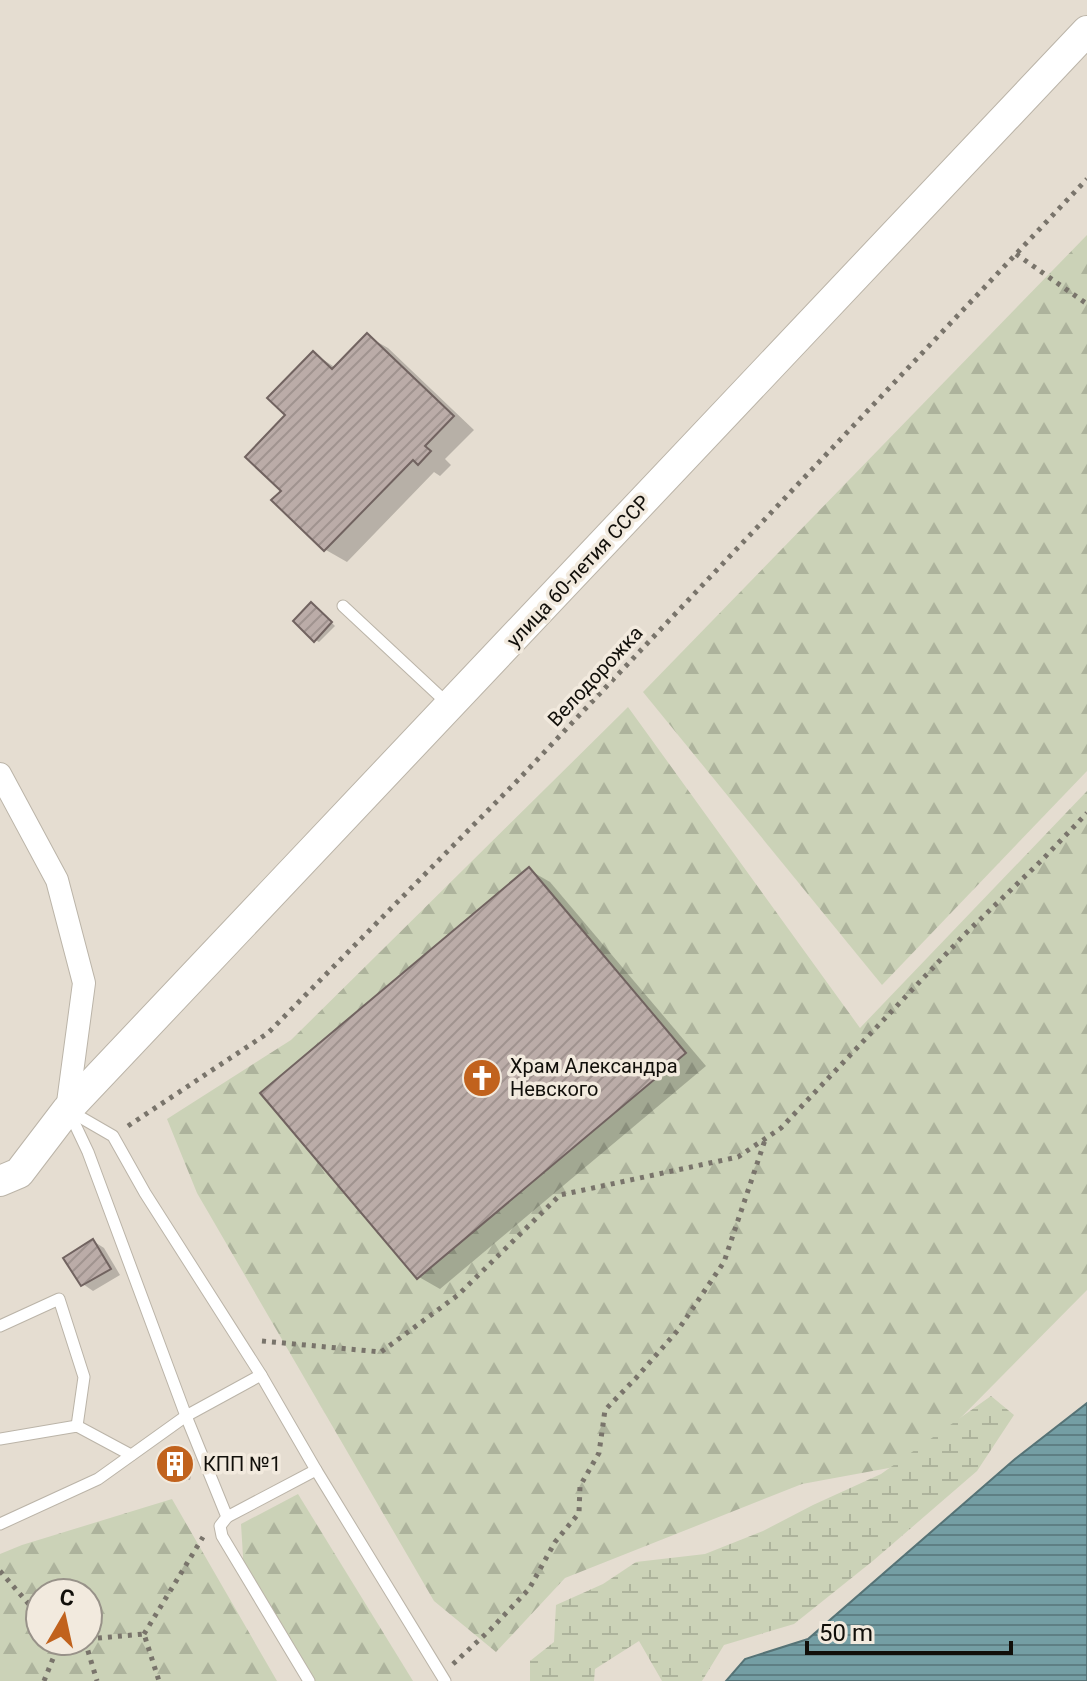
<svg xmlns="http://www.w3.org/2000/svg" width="1087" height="1681" font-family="Roboto,sans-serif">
  <defs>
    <pattern id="forest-firs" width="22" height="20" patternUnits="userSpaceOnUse" patternTransform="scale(2)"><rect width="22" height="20" fill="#cbd2b7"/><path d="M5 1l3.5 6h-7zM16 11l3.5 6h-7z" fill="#adb39c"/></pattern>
    <pattern id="wetland-marsh" width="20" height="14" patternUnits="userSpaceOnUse" patternTransform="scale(2)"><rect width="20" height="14" fill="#cbd2b7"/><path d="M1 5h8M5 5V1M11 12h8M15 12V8" fill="none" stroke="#adb39c"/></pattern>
    <pattern id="water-rules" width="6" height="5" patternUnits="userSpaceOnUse" patternTransform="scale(2)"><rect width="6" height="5" fill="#749ea4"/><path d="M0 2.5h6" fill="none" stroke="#5e7f84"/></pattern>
    <pattern id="building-hatch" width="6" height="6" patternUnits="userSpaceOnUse" patternTransform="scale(2)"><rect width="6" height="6" fill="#bbaca8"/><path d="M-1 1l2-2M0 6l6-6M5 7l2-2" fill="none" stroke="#a0938f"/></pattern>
  </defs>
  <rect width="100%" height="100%" fill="#e5ddd1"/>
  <g fill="url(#forest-firs)" fill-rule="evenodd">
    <path d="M1087 235V771L882 985 643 692Z"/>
    <path d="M628 707 860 1028 1087 791V1290L916 1463 802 1484 565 1578 496 1652 434 1601 197 1193 167 1119 291 1040Z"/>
    <path d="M298 1494 413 1681H309L244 1573 241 1524Z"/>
    <path d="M172 1499 277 1681H0V1554L22 1545ZM40 1593H88V1641H40Z"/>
  </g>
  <path fill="url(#wetland-marsh)" d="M991 1396 1014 1415 977 1471 874 1560 794 1624 724 1645 702 1681H662L639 1641 595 1669 594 1681H530V1661L554 1642 556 1605 603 1584 636 1562 705 1554 763 1531 813 1505 881 1474Z"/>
  <path fill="url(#water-rules)" stroke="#567376" stroke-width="2" d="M1087 1403V1681H726L745 1659 808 1639 1015 1459Z"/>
  <g fill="#0003">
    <path d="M367 336 388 348 474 430 445 459 451 465 440 476 434 472 347 562 326 550 274 500 284 491 288 415 313 353 336 368Z"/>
    <path d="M316 608 335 626 319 642 315 640Z"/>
    <path d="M529 870 550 882 706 1066 440 1289 419 1277Z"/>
    <path d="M93 1241 104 1248 120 1275 93 1291 83 1284Z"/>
    <path d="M190 1456 195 1459 190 1480 167 1476 162 1473Z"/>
  </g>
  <g fill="url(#building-hatch)" stroke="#716360" stroke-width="2">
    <path d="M367 333 454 416 425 446 431 451 418 465 413 460 324 551 271 500 281 491 245 457 285 415 267 398 313 351 332 369Z"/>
    <path d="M311 602 332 622 314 642 293 621Z"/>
    <path d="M529 867 686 1053 417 1279 260 1093Z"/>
    <path d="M93 1239 111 1269 81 1286 63 1258Z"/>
    <path d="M165 1449 191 1455 186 1479 160 1474Z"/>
  </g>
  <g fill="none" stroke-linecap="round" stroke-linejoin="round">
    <defs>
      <g id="service">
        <path d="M343 606 447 703"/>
        <path d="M68 1110 113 1136 145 1193 261 1375 316 1470 445 1681"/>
        <path d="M0 1326 59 1299 84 1377 77 1426"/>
        <path d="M261 1375 186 1416 227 1517 220 1526 222 1536 309 1681"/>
        <path d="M0 1439 77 1426 131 1455"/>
        <path d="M227 1517 316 1470"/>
        <path d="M0 1524 98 1479 186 1416 88 1152 70 1114"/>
      </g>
      <path id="minor" d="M0 774 57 880 84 983 67 1110"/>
      <path id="secondary" d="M0 1181 19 1173 67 1110 1087 31"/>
    </defs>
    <use href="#service" stroke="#bbb4a8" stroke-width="13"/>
    <use href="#minor" stroke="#bbb4a8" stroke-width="24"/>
    <use href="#secondary" stroke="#bbb4a8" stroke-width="32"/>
    <g stroke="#79746b" stroke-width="5" stroke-dasharray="4 6" stroke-linecap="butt">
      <path d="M1016 254 1087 304"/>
      <path d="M128 1126 268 1033 517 781 1087 179"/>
      <path d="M262 1341 381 1352 458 1295 560 1195 738 1157 781 1128 965 934 1042 860 1087 813"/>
      <path d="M0 1571 40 1617"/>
      <path d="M144 1634 203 1537"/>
      <path d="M88 1639 144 1634 159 1681"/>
      <path d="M85 1641 97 1681"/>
      <path d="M453 1664 490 1630 529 1589 555 1542 579 1513 580 1486 599 1453 605 1410 636 1378 678 1330 724 1262 765 1140"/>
      <path d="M44 1681 60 1641"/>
    </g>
    <use href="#service" stroke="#fff" stroke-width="11"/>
    <use href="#minor" stroke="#fff" stroke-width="22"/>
    <use href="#secondary" stroke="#fff" stroke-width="30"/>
  </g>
  <defs>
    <symbol id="church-disc" viewBox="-11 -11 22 22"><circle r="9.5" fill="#c1621d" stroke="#f2eade"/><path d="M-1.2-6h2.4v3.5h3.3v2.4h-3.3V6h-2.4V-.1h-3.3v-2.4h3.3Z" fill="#fff"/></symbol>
    <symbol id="building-disc" viewBox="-11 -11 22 22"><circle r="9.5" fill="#c1621d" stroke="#f2eade"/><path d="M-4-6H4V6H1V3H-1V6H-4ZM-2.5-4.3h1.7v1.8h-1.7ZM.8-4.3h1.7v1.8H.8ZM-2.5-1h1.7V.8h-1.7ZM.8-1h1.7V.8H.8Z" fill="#fff"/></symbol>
  </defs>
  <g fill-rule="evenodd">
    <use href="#church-disc" x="460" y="1056" width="44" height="44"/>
    <use href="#building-disc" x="153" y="1442" width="44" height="44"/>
  </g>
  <g text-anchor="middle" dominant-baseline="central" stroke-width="7" stroke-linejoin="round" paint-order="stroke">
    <g font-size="20" fill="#110f0a" stroke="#f2eade">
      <text transform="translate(578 571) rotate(-47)">улица 60-летия СССР</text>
      <text transform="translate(595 676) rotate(-47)">Велодорожка</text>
    </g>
    <g font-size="20" fill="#110f0a" stroke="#f2eade" text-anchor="start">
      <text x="510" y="1066">Храм Александра<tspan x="510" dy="23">Невского</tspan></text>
      <text x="203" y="1464">КПП №1</text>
    </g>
  </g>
  <g transform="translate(64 1617) rotate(9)"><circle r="38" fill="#f2eade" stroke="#989289" stroke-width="2"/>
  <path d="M0-6L14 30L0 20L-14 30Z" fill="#c1621d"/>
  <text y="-12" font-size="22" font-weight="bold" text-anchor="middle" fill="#110f0a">С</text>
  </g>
  <path d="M807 1641v12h204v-12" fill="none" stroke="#110f0a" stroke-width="4"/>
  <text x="819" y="1641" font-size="24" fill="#110f0a" stroke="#f2eade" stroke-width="6" paint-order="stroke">50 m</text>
</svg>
